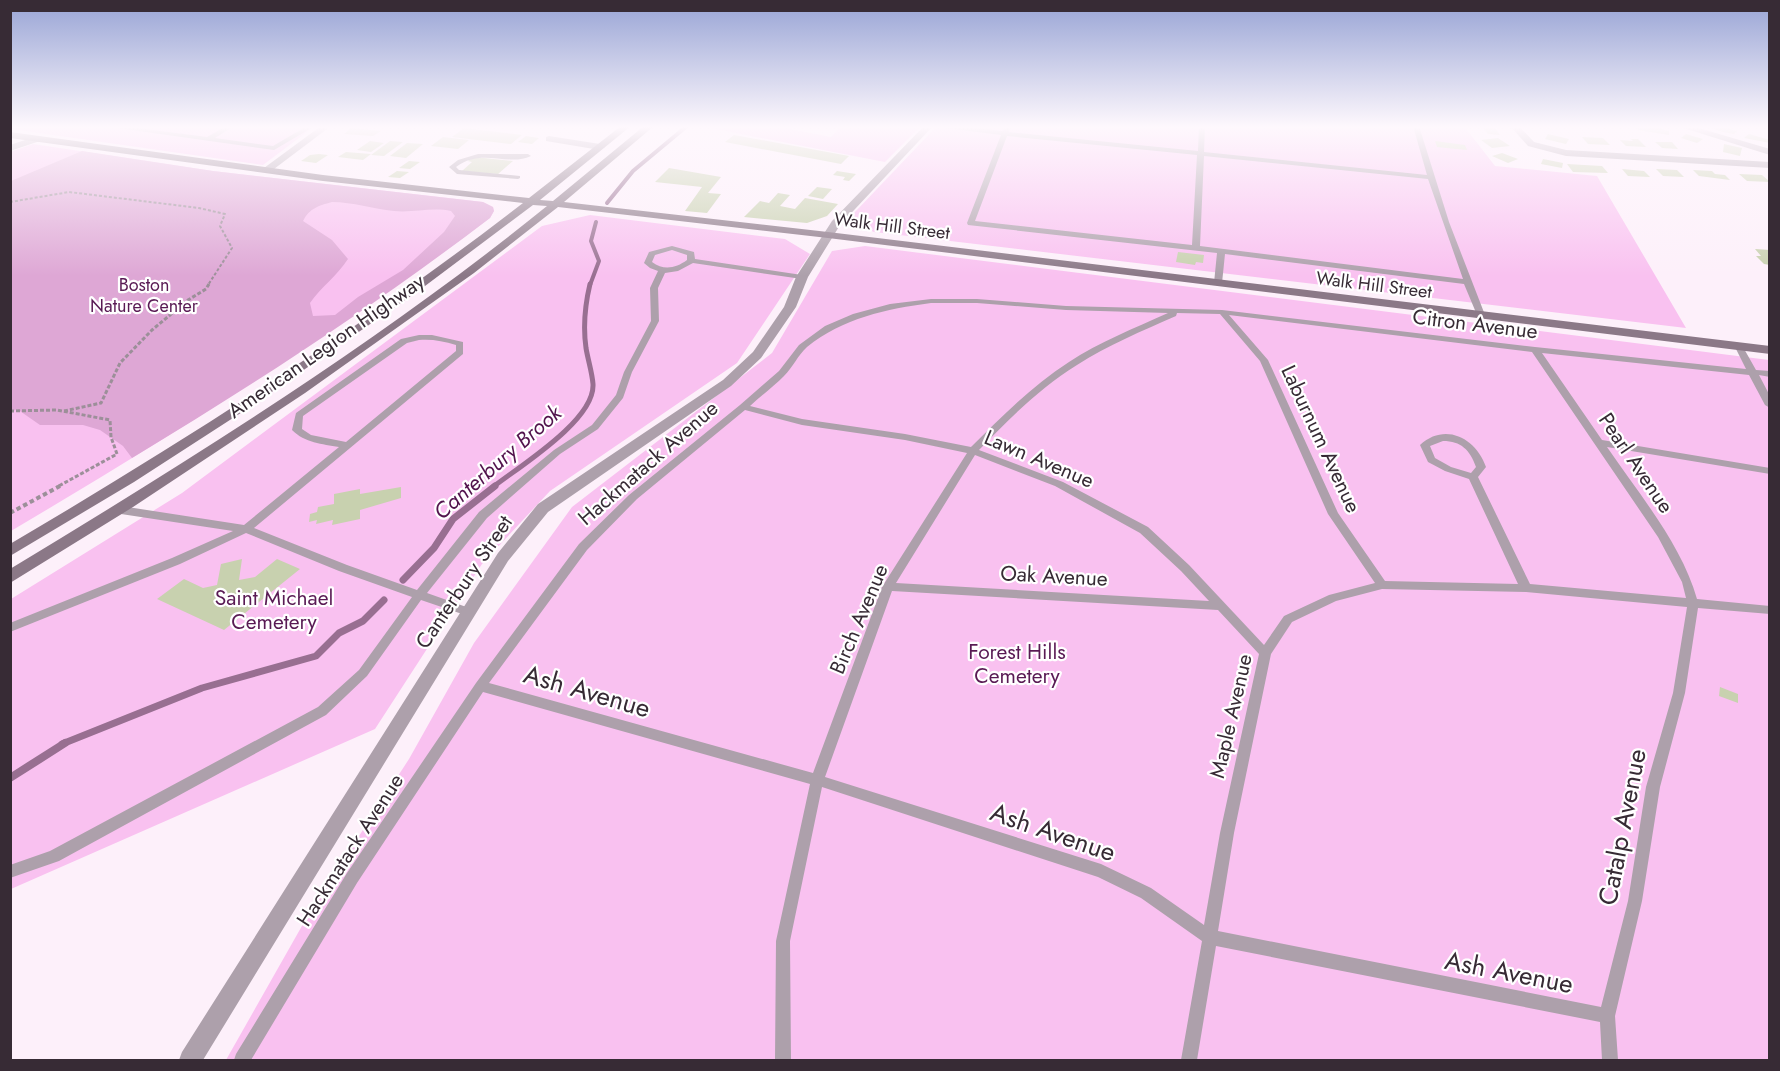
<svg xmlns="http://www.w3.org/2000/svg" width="1780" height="1071" font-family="Jost,sans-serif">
  <rect width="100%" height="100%" fill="#fdf0fa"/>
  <g fill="#f9c1f0">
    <path d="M11 126H315L263 165 11 129Z"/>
    <path d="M700 126H775L831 137 841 126H921L885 162Z"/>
    <path d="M937 126H1464L1495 166 1597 176 1686 328 874 232 856 224 853 217 855 212Z"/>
    <path d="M33 144 213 171 483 202 493 207 494 211 490 218C337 332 175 434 11 531L10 152Z"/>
    <path d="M590 215 785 239 810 254 737 363 550 491 482 564 375 729 11 889V599L182 493 542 226Z"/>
    <path d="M865 246 1769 360V1060H226L311 910 409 759 474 643 572 507 772 353 832 251Z"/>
  </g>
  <path fill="#dea7d5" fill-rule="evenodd" d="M82 151 213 171 483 202 493 207 494 211 490 218C376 305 255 384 132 458L123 446 100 430 83 425H40L17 409 11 412V181ZM332 202C353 202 373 209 394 211 413 213 432 207 451 211L455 216 444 232 403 270 358 297 335 315 313 316 310 303C321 287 337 276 348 259L332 240 303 221C310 208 318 206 332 202Z"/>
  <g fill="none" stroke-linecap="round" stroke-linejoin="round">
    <g stroke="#986f91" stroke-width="4">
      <path d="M607 203 633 171 687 126"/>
      <path d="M590 285 599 261 591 241 596 222"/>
    </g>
    <path stroke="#986f91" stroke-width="5" d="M493 487C520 466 595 420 593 384 592 372 588 360 586 348 583 327 585 305 590 284"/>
    <g stroke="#986f91" stroke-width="7">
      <path d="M403 580 434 548 453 519 495 486"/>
      <path d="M62 744 202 688 316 656 339 633 363 621 384 600"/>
    </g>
    <path stroke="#986f91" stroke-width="8" d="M10 778 65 743"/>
  </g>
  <g fill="#c8d1af">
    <path d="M1638 126 1658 128 1669 131V135L1638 130Z"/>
    <path d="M1704 126H1719L1737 131 1734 134 1723 132Z"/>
    <path d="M1482 127H1494L1500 135 1488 134Z"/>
    <path d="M351 128 381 131 373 136 344 134Z"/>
    <path d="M464 128 522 135 511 144 452 137Z"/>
    <path d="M1548 134 1569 139 1566 144 1545 139Z"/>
    <path d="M1686 134 1703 139 1697 143 1681 138Z"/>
    <path d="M1749 134 1770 140V143L1744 138Z"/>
    <path d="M734 135 849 156 841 164 725 142Z"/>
    <path d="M526 136 539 138 532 144 518 142Z"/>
    <path d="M443 137 469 140 458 149 431 146Z"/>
    <path d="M1582 137 1603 138 1610 145 1588 144Z"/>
    <path d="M1498 138 1510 146 1492 148 1481 140Z"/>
    <path d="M1631 139H1638L1646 147 1626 146 1620 140 1633 141Z"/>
    <path d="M370 141 384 143 371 152 357 150Z"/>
    <path d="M390 141 403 142 384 156 371 155Z"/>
    <path d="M1435 141 1465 145 1467 150 1437 147Z"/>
    <path d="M1655 142H1672L1678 149 1662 148Z"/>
    <path d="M407 143 423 144 406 158 390 156Z"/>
    <path d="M1724 144 1742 148 1740 156 1723 152Z"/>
    <path d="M346 152 371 154 363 160 338 157Z"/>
    <path d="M1502 153 1518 159 1508 163 1492 156Z"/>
    <path d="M319 154 328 155 316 163 301 161 310 155Z"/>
    <path d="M473 158H484L513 161 498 174 462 171 472 162 468 161Z"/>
    <path d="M1543 159 1563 163 1562 168 1541 164Z"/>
    <path d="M409 161 420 162 410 169 399 168Z"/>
    <path d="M1567 164 1602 166 1608 173 1573 172Z"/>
    <path d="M669 168 721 177 708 193 721 194 707 213 685 211 702 187 655 182Z"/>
    <path d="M1622 169 1644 171 1650 177 1628 176Z"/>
    <path d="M1656 169 1677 170 1684 177 1663 176Z"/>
    <path d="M1693 170 1712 171 1715 174 1725 175 1730 180 1699 176Z"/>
    <path d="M397 171 409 172 400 178 388 177Z"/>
    <path d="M837 171 856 174 849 181 843 180 845 177 833 175Z"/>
    <path d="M1739 174 1762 175 1770 182 1747 181Z"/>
    <path d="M817 187 832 189 823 199 808 196Z"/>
    <path d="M778 193 790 195 780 206 795 209 805 198 838 204 827 216 807 223 744 217 760 201 769 203Z"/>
    <path d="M1755 249 1770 250V265L1764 264 1756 256H1761Z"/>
    <path d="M1178 252 1204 255 1203 263 1196 262 1195 265 1176 262Z"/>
    <path d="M401 487V498L360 510V519L332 525 333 520 316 524 317 520 309 522 310 514 317 512 318 507 334 504V494L360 489V494Z"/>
    <path d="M242 559 239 580 255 577 277 559 300 569 224 630 157 599 184 579 203 588 217 585 221 564Z"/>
    <path d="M1720 687 1738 694V703L1719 696Z"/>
  </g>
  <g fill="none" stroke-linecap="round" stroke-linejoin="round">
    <path stroke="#9c8f99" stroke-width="2" stroke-dasharray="3 2" stroke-linecap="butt" d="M10 202 69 192 199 208 225 214 220 226 232 248 208 285"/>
    <g stroke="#9c8f99" stroke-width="3" stroke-dasharray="4 2" stroke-linecap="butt">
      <path d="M10 411 57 410 110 420 111 437 117 454 57 487"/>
      <path d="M64 411 101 403 120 363 152 330 188 300 206 289 209 284"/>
    </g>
    <path stroke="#9c8f99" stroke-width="4" stroke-dasharray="4.5 3" stroke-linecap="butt" d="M10 513 60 486"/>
    <g fill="#ada0ab" fill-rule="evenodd">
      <path d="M103 126H123L207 137 226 126H234L215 138 273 146 307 126H315L274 150Z"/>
      <path d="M930 126H955L1003 131 1005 126H1011L1009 132 1198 151 1199 126H1205L1204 152 1427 175 1413 126H1419L1449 222 1485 315 1481 317 1477 315 1464 284 1225 254 1222 283 1218 285 1214 283 1217 253 968 225 967 223 1001 135ZM1007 136 1197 155 1192 245 975 221ZM1204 156 1428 179 1463 279 1200 246Z"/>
      <path d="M478 154H528L531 156C508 167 482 147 456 167L459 170 520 176V178L518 179 457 174 449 167 458 160Z"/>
      <path d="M672 246 694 252 695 259 802 275 806 277 802 279 693 263 678 271 665 273 658 288 659 321 632 372 623 398 598 429 560 454 487 518 427 593 472 609 474 612 472 615 468 616 421 600 367 676 326 715 59 861 10 878V865L50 851 318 707 359 670 412 597 339 571 246 533 180 564 10 632V623L172 558 233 531 121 514 116 510 117 508 121 506 244 525 339 447C322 444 305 443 292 430L296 413 401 339 419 335H432L463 342V354L254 528 347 565 417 590 479 512 554 450 592 425 616 395 624 372 651 321 650 288 658 271 650 268 644 263 649 252ZM672 250 687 255V260C676 268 664 271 652 262L655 255ZM419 340C432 339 443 341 456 345V351L346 442 311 435 302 429 303 416 407 343Z"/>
      <path d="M931 299H977L1066 306 1222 310 1535 347 1746 369 1735 347 1739 344 1743 347 1756 370 1770 371V377L1759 375 1770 396V408L1765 405 1749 375 1542 353 1602 440 1770 468V474L1607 447C1639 494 1682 545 1697 599L1770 606V614L1698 608 1685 693 1660 787 1642 901 1615 1016 1618 1060H1602L1600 1022 1216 946 1197 1060H1181L1202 941 1141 898 1098 877 822 787 790 941 791 1060H775L776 941 810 784 483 692 357 883 251 1060H234L236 1054 347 873 476 683 579 544 629 495 740 405 779 371 799 345 825 326 853 314 890 304ZM931 303H977L1066 310 1168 313C1135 328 1099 342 1069 362 1032 386 1001 417 971 447L905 434 802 419 750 406C761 396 774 386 784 376 793 367 798 355 807 347 843 318 886 309 931 303ZM1177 313 1220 314 1260 361 1328 514 1375 583 1329 595 1284 616 1264 645 1189 565 1148 527 1063 482 979 450C1009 419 1040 388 1077 365 1108 345 1142 331 1176 316ZM1229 315 1532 352 1658 537 1682 582 1686 598 1530 584 1478 477 1486 467C1476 438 1445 422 1420 445L1428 462 1445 471 1469 479 1518 584 1385 581 1338 513 1268 360ZM745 410 802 425 905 440 967 453 882 587 813 773 489 683 587 550 637 499ZM1443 441C1461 441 1470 450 1476 467L1471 473 1451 467 1435 458 1430 446ZM975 455 1055 486 1140 533 1181 571 1209 601 896 583ZM1382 589 1526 592 1687 607 1673 693 1646 787 1628 901 1601 1007 1218 931 1234 833 1271 654 1292 622 1336 601ZM892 591 1218 610 1259 654 1220 833 1204 925 1151 888 1101 864 825 777Z"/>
    </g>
    <g fill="#ada0ab" fill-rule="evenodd">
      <path d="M321 126H331L270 172H264V168Z"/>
      <path d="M924 126H933L840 225 808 277 796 307 761 358 731 386 548 512 508 561 203 1060H179L182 1052 498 553 538 504 723 380 753 352 784 307 796 277 832 221Z"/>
      <path d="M1510 126H1519L1534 142 1566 150 1770 162V168L1566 156 1528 146Z"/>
      <path d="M1677 126H1692L1770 149V155Z"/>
      <path d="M37 136 40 137V141L10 151V145Z"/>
      <path d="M549 136 600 144 605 147 600 150 546 141V137Z"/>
    </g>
    <path fill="#8b7887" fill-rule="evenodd" d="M621 126H631L540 200 553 201 644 126H654L564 202 828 232 1770 346V354L828 238 558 207 474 273 305 393 133 507 10 583V569C192 459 382 340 547 206L533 205 421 289 250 407 134 482 10 556V544C187 440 360 329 523 203L323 181 10 138V132L323 175 529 198Z"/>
  </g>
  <linearGradient id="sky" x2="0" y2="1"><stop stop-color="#98a4d5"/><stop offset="0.46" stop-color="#fef8fd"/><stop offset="1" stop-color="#fef8fd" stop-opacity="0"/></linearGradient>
  <rect width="1780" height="276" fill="url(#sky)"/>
  <g text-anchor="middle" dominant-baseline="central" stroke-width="4.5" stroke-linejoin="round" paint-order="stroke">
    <g font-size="18" fill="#372b35" stroke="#fff">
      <text transform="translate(892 226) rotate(7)">Walk Hill Street</text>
      <text transform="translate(1374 285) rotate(7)">Walk Hill Street</text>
    </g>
    <g font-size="18" fill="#591a54" stroke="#fff">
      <text x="144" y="285">Boston<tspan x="144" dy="21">Nature Center</tspan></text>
    </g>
    <g font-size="21" fill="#372b35" stroke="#fff">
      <text transform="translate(1475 324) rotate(7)">Citron Avenue</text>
      <text transform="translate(326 346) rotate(-35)">American Legion Highway</text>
      <text transform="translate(1321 439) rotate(65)">Laburnum Avenue</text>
      <text transform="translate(1039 459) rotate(23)">Lawn Avenue</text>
      <text transform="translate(648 463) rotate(-41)">Hackmatack Avenue</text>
      <text transform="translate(1636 463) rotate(56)">Pearl Avenue</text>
      <text transform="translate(1054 576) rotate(3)">Oak Avenue</text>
      <text transform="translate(464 582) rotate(-56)">Canterbury Street</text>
      <text transform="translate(859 619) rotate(-67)">Birch Avenue</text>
      <text transform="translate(1231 716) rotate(-77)">Maple Avenue</text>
      <text transform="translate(350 850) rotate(-57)">Hackmatack Avenue</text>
    </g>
    <g font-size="21" fill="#591a54" stroke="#fff">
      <text x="274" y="598">Saint Michael<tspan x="274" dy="24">Cemetery</tspan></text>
      <text x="1017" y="652">Forest Hills<tspan x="1017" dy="24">Cemetery</tspan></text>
    </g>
    <g font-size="22" font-style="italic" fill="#52134d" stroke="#fff">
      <text transform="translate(497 462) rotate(-41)">Canterbury Brook</text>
    </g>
    <g font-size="26" fill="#372b35" stroke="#fff">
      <text transform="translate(587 691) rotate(16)">Ash Avenue</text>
      <text transform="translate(1622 827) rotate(-79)">Catalp Avenue</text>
      <text transform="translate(1053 832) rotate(19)">Ash Avenue</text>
      <text transform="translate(1509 972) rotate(11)">Ash Avenue</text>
    </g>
  </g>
  <rect width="1780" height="1071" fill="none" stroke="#372b35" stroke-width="24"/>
</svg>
